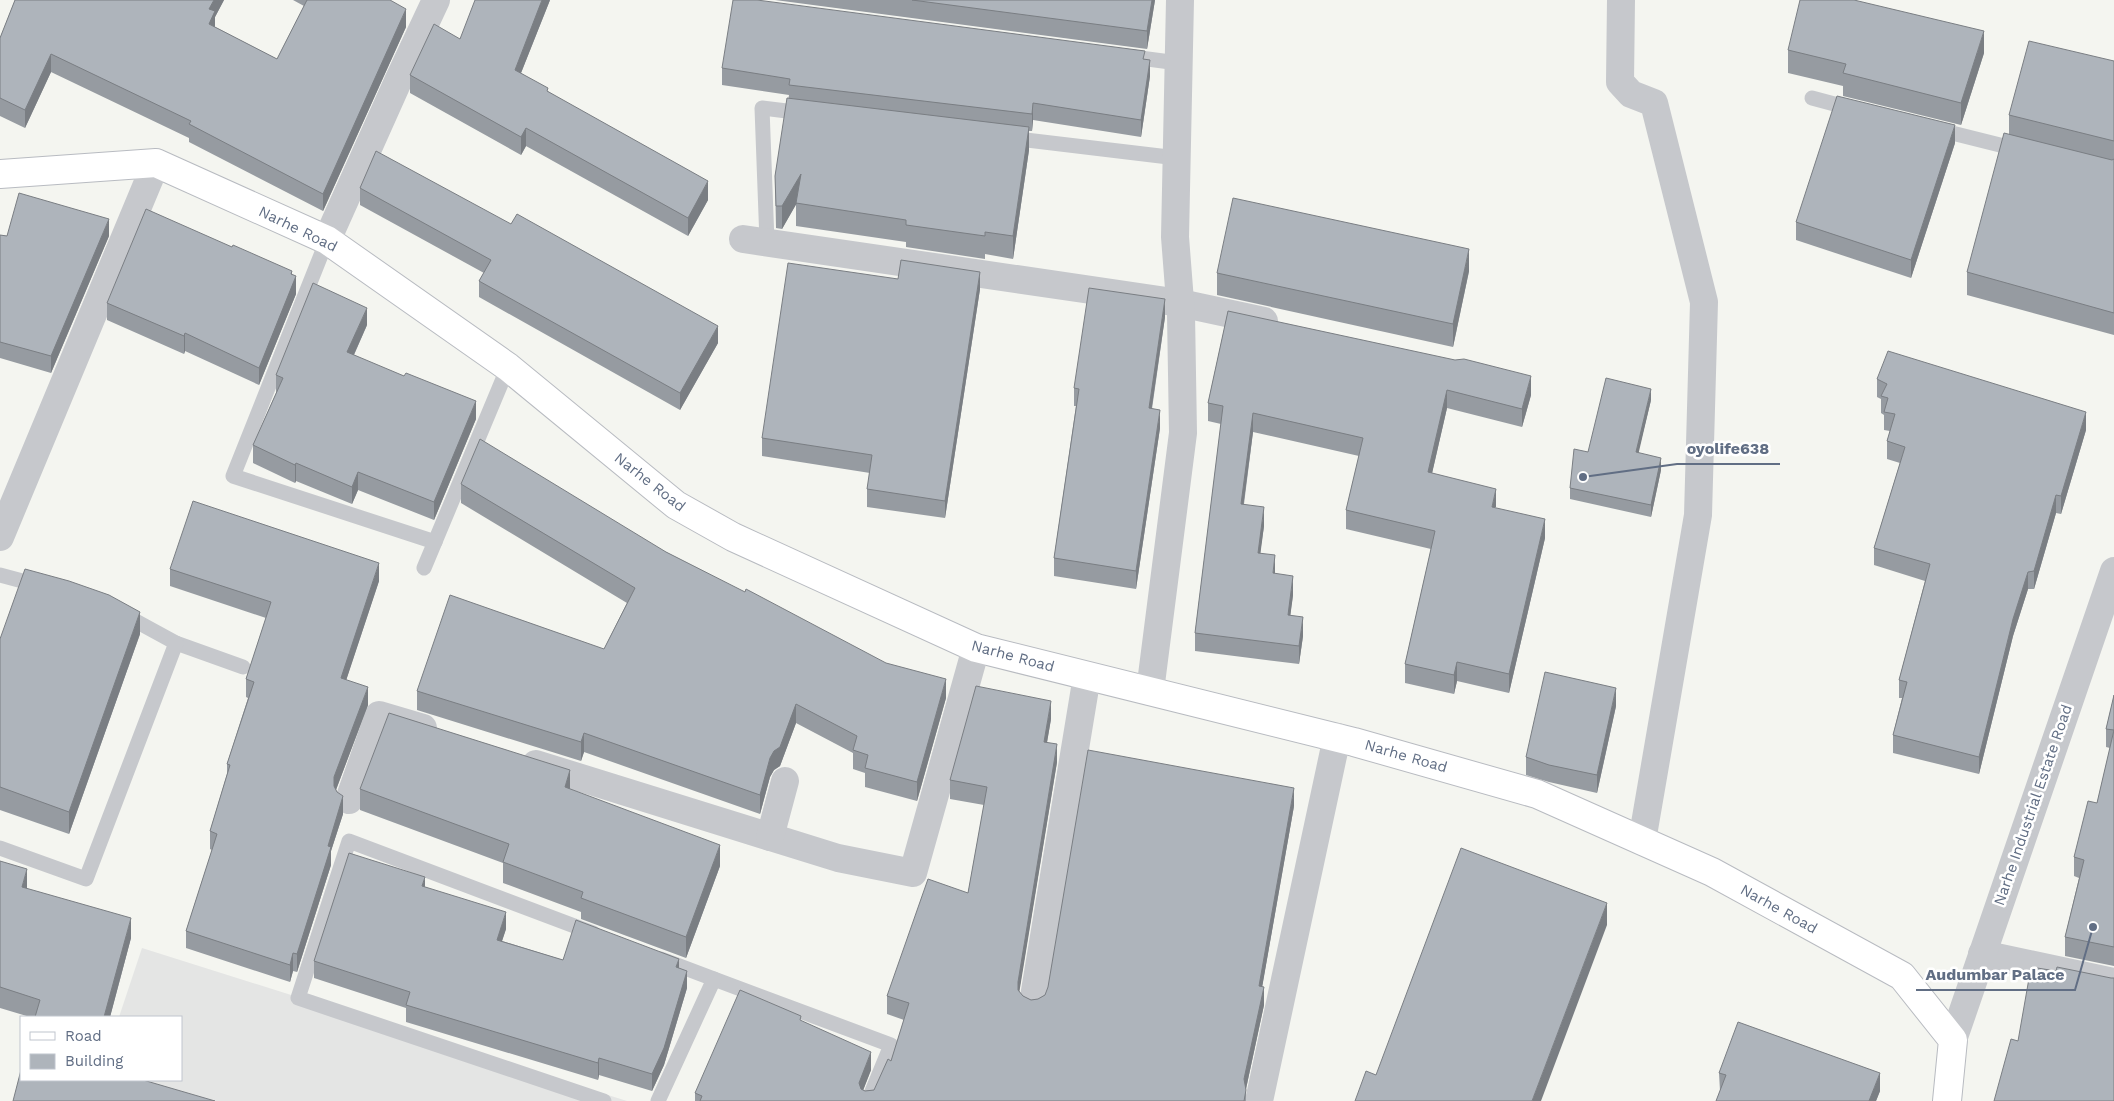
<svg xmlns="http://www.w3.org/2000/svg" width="2114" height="1101" font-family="'Work Sans',sans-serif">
  <rect width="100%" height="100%" fill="#f4f5f0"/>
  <path fill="#e4e5e4" d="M142 948 627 1101H92L98 1080H181V1017H119Z"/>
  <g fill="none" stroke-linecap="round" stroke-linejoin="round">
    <defs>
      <path id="secondary" d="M0 174 156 163 327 240 508 367 676 505 733 537 976 648 1354 742 1537 794 1712 872 1902 976 1953 1040 1947 1101"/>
    </defs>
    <use href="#secondary" stroke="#b8bbc1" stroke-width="30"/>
    <g stroke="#c6c8cc" stroke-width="15">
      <path d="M1125 56 1178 63"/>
      <path d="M1812 98 1853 109"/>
      <path d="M1936 129 2020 150"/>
      <path d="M1010 138 1177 158"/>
      <path d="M327 240 233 476 435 542"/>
      <path d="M767 242 762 108 803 113"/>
      <path d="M424 568 508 367"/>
      <path d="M0 575 41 586"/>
      <path d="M176 643 243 667"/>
      <path d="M0 848 86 879 176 643 121 613"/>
      <path d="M593 933 349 841 298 998 604 1101"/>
      <path d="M714 979 891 1045 868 1101"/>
      <path d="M658 1101 714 979 661 959"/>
    </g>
    <g stroke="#c6c8cc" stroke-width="28">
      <path d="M1621 0 1620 82 1631 94 1654 103 1704 302 1698 515 1642 841"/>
      <path d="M743 239 1180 303 1264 321"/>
      <path d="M327 240 399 79 436 0"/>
      <path d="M0 537 156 163"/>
      <path d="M1150 691 1183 433 1181 314 1175 237 1180 0"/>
      <path d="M536 764 838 858 913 873 976 648"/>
      <path d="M349 800 379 715 423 728"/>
      <path d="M770 837 785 781"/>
      <path d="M1982 954 2114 982"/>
      <path d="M1033 1003 1087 676"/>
      <path d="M1953 1040 2114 571"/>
      <path d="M1259 1101 1337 737"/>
    </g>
    <use href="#secondary" stroke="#fff" stroke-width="28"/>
  </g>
  <g fill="#969ba1">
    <path d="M15 0H224L215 17V27L277 59 304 6 293 0H390L406 27 323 211 189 142V138L51 72 25 128 0 116V38Z"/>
    <path d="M550 0 521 73 708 200 688 236 526 146 521 155 410 93V75L460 39Z"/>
    <path d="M775 0H1155L1147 49Z"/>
    <path d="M1788 50 1984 53 1961 125 1843 96V86L1788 73Z"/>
    <path d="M1145 59 1150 76 1141 137 1033 120 1032 131H1029V150L1013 259 985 254V259L906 247V242L796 226V204L782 229 776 228 775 176 789 95 722 85V68Z"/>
    <path d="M2114 61V335L1967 295V272L2009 134V115Z"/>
    <path d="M1955 143 1911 278 1796 240V222Z"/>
    <path d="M360 188 718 343 680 410 479 297V281L484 273 360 205Z"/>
    <path d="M0 235 7 236H109L51 373 0 358Z"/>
    <path d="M1469 271 1453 347 1217 295V273Z"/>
    <path d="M292 274 296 294 259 385 185 351 184 354 107 320V303Z"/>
    <path d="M898 279 980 289 945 518 867 507V489L870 473 762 456V438Z"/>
    <path d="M1228 311 1531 395 1522 427 1447 408 1432 473 1496 508 1545 538 1509 693 1457 681 1454 694 1405 683V664L1431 549 1346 529V510L1359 456 1253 432 1244 504 1264 526 1260 553 1275 574 1293 595 1290 616 1303 636 1299 664 1195 651V633L1221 424 1208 421V403Z"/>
    <path d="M1165 317 1152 409 1160 428 1136 589 1054 576V558L1076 406H1074V388Z"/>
    <path d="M367 325 354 355 476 419 434 520 358 490 352 504 296 481 295 483 253 463V445L276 393V375Z"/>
    <path d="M1877 379 2086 430 2061 514 2056 513 2034 589H2028L2013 636 1979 774 1893 753V735L1902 698H1899V680L1925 581 1874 565V548L1900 463 1887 459V441L1890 431 1884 430V415L1881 413V399L1877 397Z"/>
    <path d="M1651 400 1638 453 1661 470 1651 517 1570 499V488L1588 452Z"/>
    <path d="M461 484 666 552 946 698 917 801 865 787V773L853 769V753L796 723 780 766 774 770 770 777 760 814 584 752 581 761 417 710V691L604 649 627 603 461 503Z"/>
    <path d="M170 569 379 581 346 680 368 705 336 790 343 814 331 851V865L297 972 293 971 290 982 186 948V931L212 850 210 849V831L227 774V764L248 698 246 697V679L266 618 170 586Z"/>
    <path d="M140 634 69 834 0 810V639Z"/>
    <path d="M2114 695V966L2065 956V937L2079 878 2074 876V857L2097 803 2110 748 2106 747V729Z"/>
    <path d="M1616 706 1597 793 1549 782 1526 775V757Z"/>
    <path d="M1051 719 1047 742 1057 762 1019 991 1023 996 1031 1000 1038 999 1045 995 1294 806 1262 987 1264 1005 1246 1089V1101H695V1093L801 1021 871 1070 863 1090 865 1091 874 1090 891 1061 904 1020 887 1014V996L968 893 984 805 950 799V780Z"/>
    <path d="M360 789H570L720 866 686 958 581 919V912L503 883V863L360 810Z"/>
    <path d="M0 861 27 889 131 938 110 1017H30L0 1008Z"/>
    <path d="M425 887 506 929 502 941 563 960 679 968 687 988 664 1065 652 1091 599 1075 598 1080 406 1022V1008L314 978V961Z"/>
    <path d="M1719 1073 1880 1091 1876 1101H1716L1720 1091Z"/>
  </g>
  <g fill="#7a7e83">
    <path d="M214 0H224L215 17V29L209 42V9Z"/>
    <path d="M542 0H550L515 88V70Z"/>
    <path d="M1152 0H1155L1147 49V31Z"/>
    <path d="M406 9V27L323 211V194Z"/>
    <path d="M1984 31V53L1961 125V103Z"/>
    <path d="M51 54V72L25 128V110Z"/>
    <path d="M1150 60V76L1141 137V120Z"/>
    <path d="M1033 103V120L1032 131V114Z"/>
    <path d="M1955 125V143L1911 278V260Z"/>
    <path d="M1029 127V150L1013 259V236Z"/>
    <path d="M526 128V146L521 155V137Z"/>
    <path d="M801 174V196L782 229V206Z"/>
    <path d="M708 181V200L688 236V218Z"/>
    <path d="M109 219V236L51 373V356Z"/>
    <path d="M1469 249V271L1453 347V324Z"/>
    <path d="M292 271V285L296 276V294L259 385V368Z"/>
    <path d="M980 272V289L945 518V501Z"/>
    <path d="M1165 299V317L1149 426V408Z"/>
    <path d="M367 308V325L347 370V352Z"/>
    <path d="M718 326V343L680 410V393Z"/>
    <path d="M185 333V351L184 354V336Z"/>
    <path d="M1531 376V395L1522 427V409Z"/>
    <path d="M1651 389V400L1636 464V452Z"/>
    <path d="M1447 390V408L1428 491V472Z"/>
    <path d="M476 401V419L434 520V502Z"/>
    <path d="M1160 410V428L1136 589V571Z"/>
    <path d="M2086 412V430L2061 514V496Z"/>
    <path d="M1253 413V432L1241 523V504Z"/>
    <path d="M1661 458V470L1651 517V505Z"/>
    <path d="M296 463V481L295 483V465Z"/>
    <path d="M358 472V490L352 504V487Z"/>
    <path d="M1496 489V507H1492Z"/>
    <path d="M2056 495V513L2034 589V571Z"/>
    <path d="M1264 507V526L1258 572V553Z"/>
    <path d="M1545 519V538L1509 693V674Z"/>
    <path d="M1275 555V574L1273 573Z"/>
    <path d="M379 563V581L341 696V678Z"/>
    <path d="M2028 572V589L2013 636 1979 774V757L2013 619Z"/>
    <path d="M1293 576V595L1288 634V615Z"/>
    <path d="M140 612V634L69 834V812Z"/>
    <path d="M1303 617V636L1299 664V646Z"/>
    <path d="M1457 662V681L1454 694V675Z"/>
    <path d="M946 679V698L917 801V782Z"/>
    <path d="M368 687V705L334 795V803V777Z"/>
    <path d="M1616 688V706L1597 793V775Z"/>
    <path d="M1051 701V719L1044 760V742Z"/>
    <path d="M796 704V723L780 766 774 770 770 777 760 814V795L770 758Z"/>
    <path d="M584 733V752L581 761V742Z"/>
    <path d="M1057 744V762L1018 1000V982Z"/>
    <path d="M570 770V791L565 787Z"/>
    <path d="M1294 788V806L1259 1005V986Z"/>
    <path d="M343 796V814L331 851V865L297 972V954L328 846Z"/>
    <path d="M720 845V866L686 958V937Z"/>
    <path d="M27 869V890L22 887Z"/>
    <path d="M425 877V894L422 886Z"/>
    <path d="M1607 903V925L1541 1101H1532Z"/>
    <path d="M506 912V929L497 956V940Z"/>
    <path d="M131 918V938L110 1017H104Z"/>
    <path d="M293 953V971L290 982V965Z"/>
    <path d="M679 959V976L676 967Z"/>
    <path d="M687 971V988L664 1065 652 1091V1074Z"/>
    <path d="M1264 987V1005L1244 1098V1079Z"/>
    <path d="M871 1052V1070L859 1101V1083Z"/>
    <path d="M599 1058V1075L598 1080V1063Z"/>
    <path d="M1880 1073V1091L1876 1101H1869Z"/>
  </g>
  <g fill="#aeb4bb" stroke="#7a7e83">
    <path d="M15 0H214L209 9 215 11 209 24 277 59 307 0H390L406 9 323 194 189 124 191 121 51 54 25 110 0 98V38Z"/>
    <path d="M475 0H542L515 70 548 88 547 91 708 181 688 218 526 128 521 137 410 75 434 24 460 39Z"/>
    <path d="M733 0H757L1145 51 1143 59 1150 60 1141 120 1033 103 1032 114 789 85 790 79 722 68Z"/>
    <path d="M912 0H1152L1147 31Z"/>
    <path d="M1800 0H1854L1984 31 1961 103 1843 73 1846 64 1788 50Z"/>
    <path d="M2029 41 2114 61V141L2009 115Z"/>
    <path d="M1837 96 1955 125 1911 260 1796 222Z"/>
    <path d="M787 98 1029 127 1013 236 985 232V236L906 225V220L796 203 801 174 782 206H776L775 176Z"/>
    <path d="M2004 133 2112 160 2114 159V313L1967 272Z"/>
    <path d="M376 151 511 224 517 214 718 326 680 393 479 281 491 260 360 188Z"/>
    <path d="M19 193 109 219 51 356 0 342V235L7 236Z"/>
    <path d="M1233 198 1469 249 1453 324 1217 273Z"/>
    <path d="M146 209 232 247 233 245 292 271 291 274 296 276 259 368 185 333 184 336 107 303Z"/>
    <path d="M901 260 980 272 945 501 867 489 872 455 762 438 788 263 898 279Z"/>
    <path d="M313 283 367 308 347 352 404 376 406 373 476 401 434 502 358 472 352 487 296 463 295 465 253 445 283 378 276 375Z"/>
    <path d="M1089 288 1165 299 1149 408 1160 410 1136 571 1054 558 1079 389 1074 388Z"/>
    <path d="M1228 311 1455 360 1464 359 1531 376 1522 409 1447 390 1428 472 1496 489 1492 507 1545 519 1509 674 1457 662 1454 675 1405 664 1435 531 1346 510 1363 438 1253 413 1241 504 1264 507 1258 553 1275 555 1273 573 1293 576 1288 615 1303 617 1299 646 1195 633 1223 406 1208 403Z"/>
    <path d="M1888 351 2086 412 2061 496 2056 495 2034 571 2028 572 2013 619 1979 757 1893 735 1907 682 1899 680 1930 564 1874 548 1905 447 1887 441 1895 414 1884 412 1888 398 1881 396 1887 384 1877 379Z"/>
    <path d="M1606 378 1651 389 1636 452 1661 458 1651 505 1570 488 1574 449 1588 452Z"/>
    <path d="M480 439 666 552 745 592 746 589 886 663 946 679 917 782 865 768 868 755 853 750 857 736 796 704 780 747 774 751 770 758 760 795 584 733 581 742 417 691 450 595 604 649 635 588 461 484Z"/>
    <path d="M193 501 379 563 341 678 368 687 334 777V786L337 792 343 796 328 846 331 847 297 954 293 953 290 965 186 931 217 834 210 831 230 765 227 764 254 682 246 679 271 602 170 569Z"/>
    <path d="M25 569 69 581 109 595 140 612 69 812 0 787V639Z"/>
    <path d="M1545 672 1616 688 1597 775 1549 765 1526 757Z"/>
    <path d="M976 686 1051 701 1044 742 1057 744 1018 982V990L1023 996 1031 1000 1038 999 1045 995 1048 987 1088 750 1294 788 1259 986 1264 987 1244 1079 1246 1090 1244 1101H700L702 1096 695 1093 740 990 801 1016 800 1020 871 1052 859 1083 861 1089 865 1091 874 1090 888 1059 891 1061 909 1003 887 996 928 879 968 893 987 787 950 780Z"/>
    <path d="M2114 695V947L2065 937 2084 860 2074 857 2088 801 2097 803 2114 730 2106 729Z"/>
    <path d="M389 713 570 770 565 787 720 845 686 937 581 898 583 892 503 862 509 844 360 789Z"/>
    <path d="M1461 848 1607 903 1532 1101H1355L1366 1071 1376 1075Z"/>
    <path d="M349 853 425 877 422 886 506 912 497 940 563 960 576 920 679 959 676 967 687 971 664 1048 652 1074 599 1058 598 1063 406 1005 410 992 314 961Z"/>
    <path d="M0 861 27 869 22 887 131 918 104 1017H35L40 1000 0 987Z"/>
    <path d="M2031 967 2056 971 2057 967 2111 978H2114V1101H1994L2011 1039 2018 1041Z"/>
    <path d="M1738 1022 1880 1073 1869 1101H1716L1726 1075 1719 1073Z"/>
    <path d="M21 1070V1080H143L215 1101H13Z"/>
  </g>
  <g text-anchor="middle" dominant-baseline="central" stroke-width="5" stroke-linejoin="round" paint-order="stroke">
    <g font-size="15" fill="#616e84" stroke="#fff">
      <text transform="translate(298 229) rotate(26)">Narhe Road</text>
      <text transform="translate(650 482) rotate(38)">Narhe Road</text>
      <text transform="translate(1013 656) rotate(15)">Narhe Road</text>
      <text transform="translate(1406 756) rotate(16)">Narhe Road</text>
      <text transform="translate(2033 805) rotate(-71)">Narhe Industrial Estate Road</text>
      <text transform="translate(1779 909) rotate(29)">Narhe Road</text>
    </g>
  </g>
  <path fill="none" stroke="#616e84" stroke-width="2" d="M1583 477L1677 464H1780M2093 927L2075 990H1916"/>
  <g fill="#616e84" stroke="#fff" stroke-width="2">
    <circle cx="1583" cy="477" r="5"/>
    <circle cx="2093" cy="927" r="5"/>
  </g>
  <g font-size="16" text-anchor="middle" font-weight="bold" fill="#616e84" stroke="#fff" stroke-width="5" stroke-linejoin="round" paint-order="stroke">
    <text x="1728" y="454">oyolife638</text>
    <text x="1995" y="980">Audumbar Palace</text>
  </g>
  <rect x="20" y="1016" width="162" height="65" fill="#ffffff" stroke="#c0c5ce"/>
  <rect x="30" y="1032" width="25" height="8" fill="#ffffff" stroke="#c0c5ce"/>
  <text x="65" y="1041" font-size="15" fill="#616e84">Road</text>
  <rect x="30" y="1054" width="25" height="15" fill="#aeb4bb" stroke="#c0c5ce"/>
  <text x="65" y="1066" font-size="15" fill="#616e84">Building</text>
</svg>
